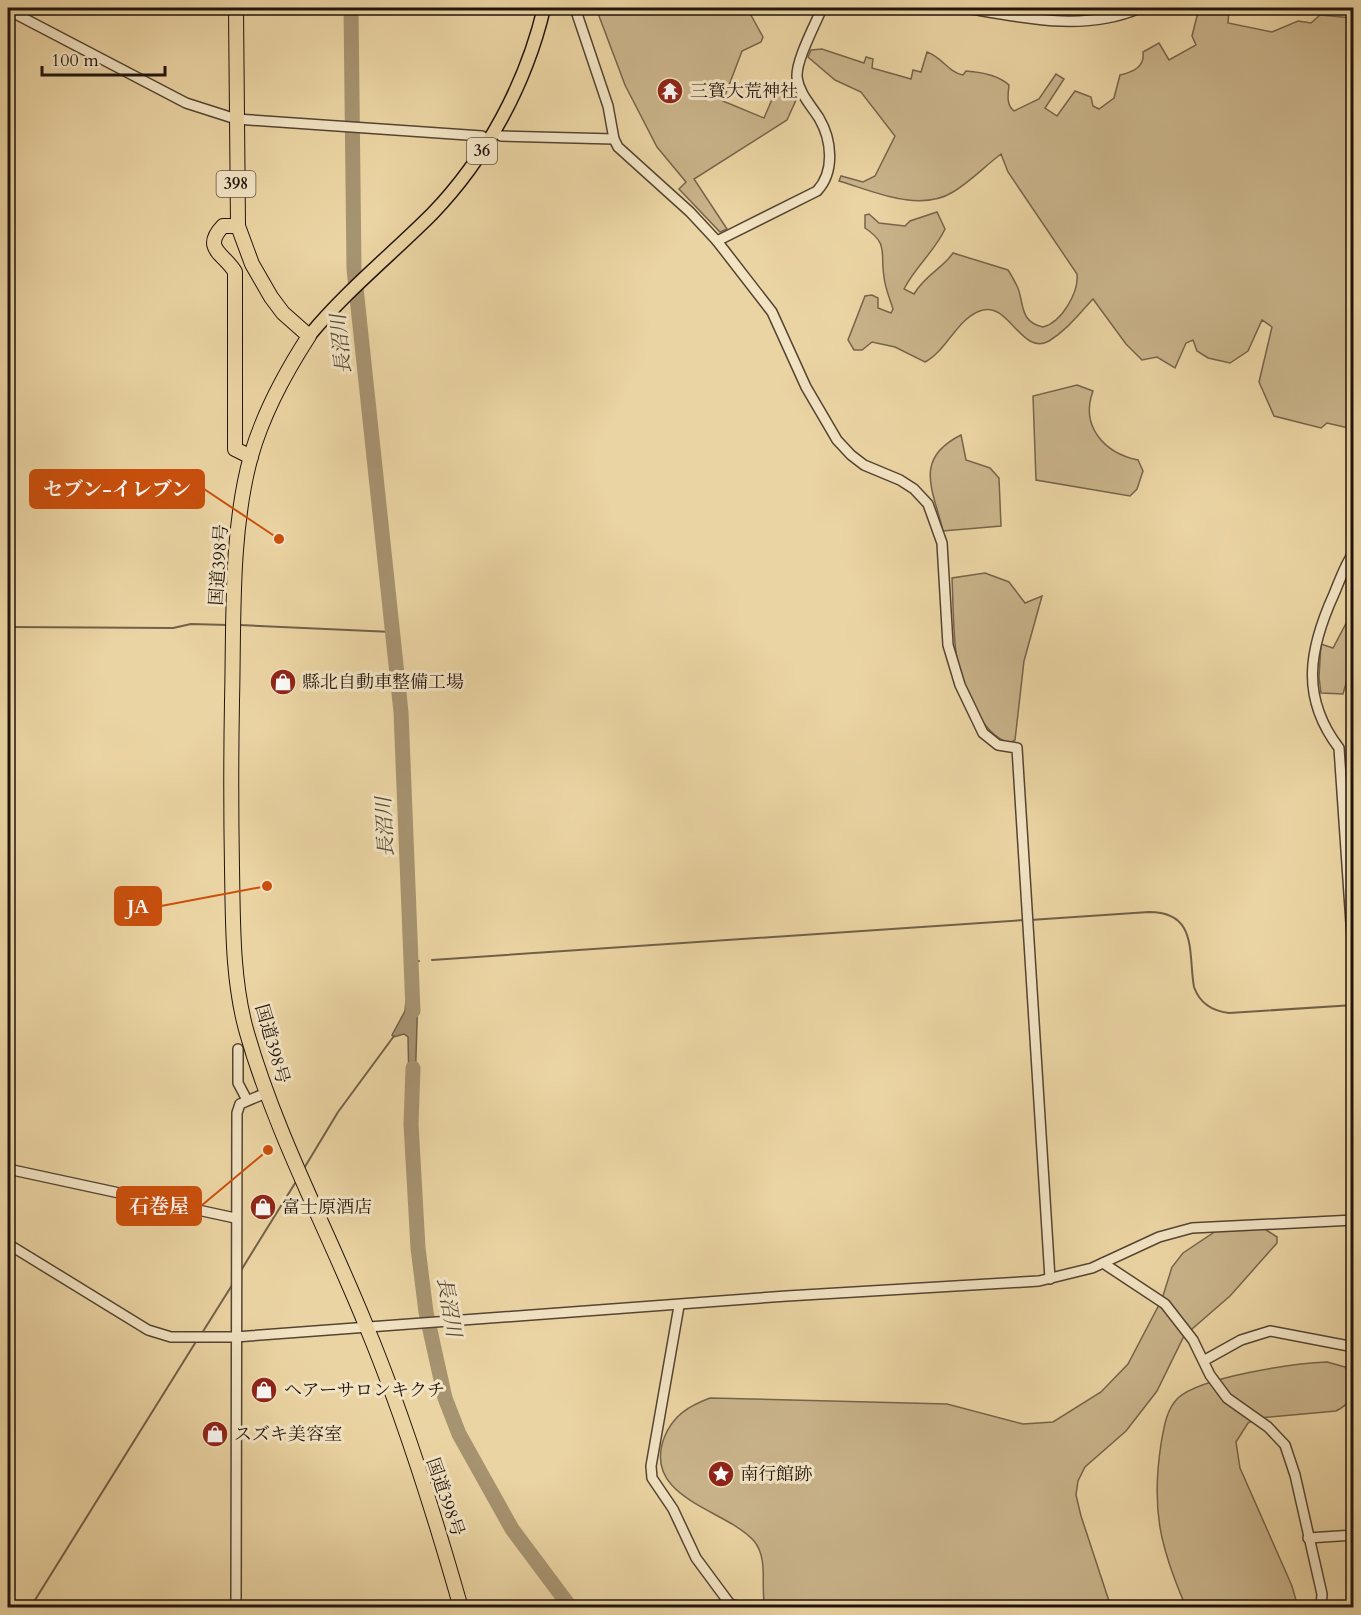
<svg xmlns="http://www.w3.org/2000/svg" width="1361" height="1615" font-family="Cardo,'Noto Serif JP',serif">
  <rect width="100%" height="100%" fill="#ebd4a3"/>
  <filter id="stains"><feTurbulence type="fractalNoise" baseFrequency=".00333" numOctaves="4"/><feColorMatrix values="0 0 0 0 .2 0 0 0 0 .09 0 0 0 0 .02 0 0 0 .5 -.17"/></filter>
  <radialGradient id="worn" r=".72"><stop offset=".6" stop-color="#630" stop-opacity="0"/><stop offset="1" stop-color="#630" stop-opacity=".3"/></radialGradient>
  <g fill="#c9b38a" stroke="#75644c" stroke-width="1.5">
    <path d="M596 8H747L763 37 761 42 742 51 723 101 764 118 776 90 796 100 787 120 694 179 727 229 720 232 679 189 686 182 657 147 625 85Z"/>
    <path d="M1199 8H1226L1229 10 1228 23 1272 32 1298 21 1311 23 1320 15 1353 18V429L1327 423 1321 428 1274 416 1259 382 1272 327 1262 320 1248 351 1230 363 1208 358 1197 351 1193 340 1186 343 1175 368 1157 357 1142 360 1126 344 1093 299C1079 314 1067 330 1049 341 1022 356 1009 303 983 310 958 316 947 351 925 362L895 347 872 342 862 350H854L848 340 865 296 872 295 878 298V308L891 313 893 309C890 299 885 288 884 277 880 252 889 244 865 228V215L869 214 879 223 905 226 910 221 937 212 945 229C935 251 915 267 904 289L914 294C926 274 942 269 953 253L1008 270C1012 276 1015 282 1018 288 1024 305 1020 322 1043 327 1062 322 1079 292 1077 274L1008 172 1001 154C985 166 970 182 953 192 919 213 873 191 839 181L841 176 863 182 875 176 895 136 861 92 835 80 808 57 811 50 822 49 864 63 866 57 873 59 872 68 911 79 913 70 921 72 927 52C942 57 948 72 963 75L966 71C981 72 998 75 1009 85 1008 94 1006 105 1014 111L1039 99 1056 74 1064 79 1045 108 1057 116 1075 91 1091 97 1093 106 1099 109 1114 98 1120 75C1133 72 1145 67 1143 52L1159 43 1169 60 1196 45 1192 36Z"/>
    <path d="M1077 385 1093 391C1080 426 1104 453 1138 460L1143 471 1137 489 1130 496 1036 480 1033 396Z"/>
    <path d="M961 435 966 460 990 468 999 478 1001 526 943 531C933 489 913 459 961 435Z"/>
    <path d="M985 573 1009 582 1025 603 1042 596 1024 661 1015 740 1010 743C978 735 957 674 955 643 953 621 953 599 952 578Z"/>
    <path d="M1353 610V673H1349L1343 694 1321 693 1319 677 1321 644 1333 648Z"/>
    <path d="M1257 1224 1277 1237V1243L1230 1296 1184 1336 1157 1391 1126 1431 1085 1467 1078 1481 1076 1495 1081 1516 1111 1607H765C760 1587 769 1559 754 1541 726 1509 642 1499 664 1438 673 1415 689 1406 710 1398L947 1404 1023 1424 1053 1422 1101 1392 1128 1364 1162 1299 1172 1267 1183 1253 1216 1231Z"/>
    <path d="M1327 1362 1345 1367 1353 1378C1353 1395 1352 1403 1336 1411L1259 1418 1248 1423 1236 1442 1240 1468 1292 1586 1298 1607H1186C1160 1547 1151 1509 1161 1444 1164 1427 1166 1410 1178 1398 1201 1377 1295 1363 1327 1362Z"/>
  </g>
  <path fill="#a69370" stroke="#716048" stroke-width="1.5" d="M407 991 418 992 415 1087H409L408 1037 404 1034 394 1037 392 1035 405 1011Z"/>
  <g fill="none" stroke-linecap="round" stroke-linejoin="round">
    <g stroke="#716048" stroke-width="2">
      <path d="M240 625 392 632"/>
      <path d="M8 627 173 628 191 624 228 625"/>
      <path d="M1030 920 1149 912C1198 912 1188 953 1194 987 1200 1004 1212 1011 1229 1013L1354 1005"/>
      <path d="M432 960 1024 920"/>
      <path d="M411 962 419 961"/>
      <path d="M303 1170 338 1112 394 1036"/>
      <path d="M240 1272 297 1180"/>
      <path d="M202 1333 234 1282"/>
      <path d="M30 1608 197 1340"/>
    </g>
    <g stroke="#a69370" stroke-width="15">
      <path d="M351 8 354 269 401 712 413 1011"/>
      <path d="M413 1068 411 1124 418 1248 426 1312 445 1398 459 1434 512 1529 571 1608"/>
    </g>
    <defs>
      <g id="minor">
        <path d="M575 8 608 106 614 139 618 147 690 212 717 241 772 312 806 387 837 440 851 455 864 465 900 480 914 489 928 504 942 543 948 645 960 685 983 733 998 745 1017 748 1050 1279"/>
        <path d="M966 8C1024 18 1084 32 1140 8"/>
        <path d="M8 10 186 103 236 119 482 136"/>
        <path d="M501 136 614 139"/>
        <path d="M717 241 817 191C835 172 832 140 819 118 810 104 799 93 797 77 796 60 815 25 822 8"/>
        <path d="M1354 552C1345 564 1340 580 1334 594 1309 649 1300 697 1339 748L1354 967"/>
        <path d="M238 1049V1083L247 1100"/>
        <path d="M8 1169 235 1218"/>
        <path d="M8 1244 148 1330 171 1337H235L787 1296 1039 1281 1092 1268 1159 1237 1192 1228 1354 1220"/>
        <path d="M1103 1263 1165 1304 1193 1340 1210 1375 1227 1398 1268 1427 1285 1445 1295 1475 1322 1594 1321 1608"/>
        <path d="M679 1306 651 1466 652 1478 673 1509 696 1558 730 1604"/>
        <path d="M1205 1360 1241 1340 1270 1331 1354 1347"/>
        <path d="M1308 1538 1354 1535"/>
        <path d="M236 1608 237 1113 240 1104 266 1093"/>
        <path d="M706 1608 730 1604 745 1608"/>
      </g>
      <path id="major" d="M309 336C346 291 391 255 432 214 486 158 526 84 544 8"/>
      <g id="highway">
        <path d="M236 8 238 226 252 264 271 297 283 313 309 336C285 373 263 414 251 456 230 532 234 622 232 701 231 757 231 812 232 868 233 922 232 981 247 1033 276 1134 326 1227 365 1323 403 1414 434 1513 461 1608"/>
        <path d="M238 226H223C201 249 225 254 235 272V449L251 457"/>
      </g>
    </defs>
    <use href="#minor" stroke="#544432" stroke-width="12"/>
    <use href="#major" stroke="#21140d" stroke-width="15"/>
    <use href="#highway" stroke="#21140d" stroke-width="16"/>
    <use href="#minor" stroke="#f2e3c3" stroke-width="9"/>
    <use href="#major" stroke="#ebd4a3" stroke-width="12"/>
    <use href="#highway" stroke="#ebd4a3" stroke-width="14"/>
  </g>
  <defs>
    <symbol id="temple-disc" viewBox="-11 -11 22 22"><circle r="9.5" fill="#8f2418" stroke="#f2e3c3"/><path d="M0-6L5-2H3V0L6.5 2.5H4V6H1.5V3h-3V6H-4V2.5H-6.5L-3 0V-2H-5Z" fill="#fff"/></symbol>
    <symbol id="shop-disc" viewBox="-11 -11 22 22"><circle r="9.5" fill="#8f2418" stroke="#f2e3c3"/><path d="M-5-2.5h2.3a2.7 3.5 0 0 1 5.4 0H5L5.5 6h-11ZM-1.5-2.5h3a1.5 2.3 0 0 0-3 0Z" fill="#fff"/></symbol>
    <symbol id="sight-disc" viewBox="-11 -11 22 22"><circle r="9.5" fill="#8f2418" stroke="#f2e3c3"/><path d="M0-6L1.8-2.2L6-1.7L2.9 1.2L3.7 5.4L0 3.3L-3.7 5.4L-2.9 1.2L-6-1.7L-1.8-2.2Z" fill="#fff"/></symbol>
  </defs>
  <g fill-rule="evenodd">
    <use href="#temple-disc" x="655" y="76" width="30" height="30"/>
    <use href="#shop-disc" x="268" y="667" width="30" height="30"/>
    <use href="#shop-disc" x="248" y="1192" width="30" height="30"/>
    <use href="#shop-disc" x="249" y="1375" width="30" height="30"/>
    <use href="#shop-disc" x="200" y="1419" width="30" height="30"/>
    <use href="#sight-disc" x="706" y="1459" width="30" height="30"/>
  </g>
  <g text-anchor="middle" dominant-baseline="central" stroke-width="6" stroke-linejoin="round" paint-order="stroke">
    <g fill="#f2e3c3" stroke="#605244" stroke-width="1.5">
      <rect x="467" y="138" width="30" height="26" rx="4.5"/>
      <rect x="216.5" y="171" width="39" height="26" rx="4.5"/>
    </g>
    <g font-size="16" font-weight="bold" fill="#21140d">
      <text x="482" y="151">36</text>
      <text x="236" y="184">398</text>
    </g>
    <g font-size="18" fill="#21140d" stroke="#f2e3c3" text-anchor="start">
      <text x="690" y="91">三寳大荒神社</text>
      <text x="302" y="682">縣北自動車整備工場</text>
      <text x="282" y="1207">富士原酒店</text>
      <text x="284" y="1390">ヘアーサロンキクチ</text>
      <text x="234" y="1434">スズキ美容室</text>
      <text x="740" y="1474">南行館跡</text>
    </g>
    <g font-size="18" fill="#21140d" stroke="#f2e3c3">
      <text transform="translate(219 565) rotate(-86)">国道398号</text>
      <text transform="translate(272 1044) rotate(74)">国道398号</text>
      <text transform="translate(445 1497) rotate(71)">国道398号</text>
    </g>
    <g font-size="20" font-style="italic" fill="#564735" stroke="#f2e3c3">
      <text transform="translate(341 344) rotate(-96)">長沼川</text>
      <text transform="translate(385 827) rotate(-93)">長沼川</text>
      <text transform="translate(449 1307) rotate(80)">長沼川</text>
    </g>
  </g>
  <path fill="none" stroke="#ca4f0c" stroke-width="2" d="M279 539L204 489M267 886L161 906M268 1150L201 1206"/>
  <g fill="#ca4f0c" stroke="#f2e3c3" stroke-width="2">
    <circle cx="279" cy="539" r="6"/>
    <circle cx="267" cy="886" r="6"/>
    <circle cx="268" cy="1150" r="6"/>
  </g>
  <g fill="#ca4f0c" stroke="#ca4f0c" stroke-width="2">
    <rect x="30" y="470" width="174" height="38" rx="6"/>
    <rect x="115" y="887" width="46" height="38" rx="6"/>
    <rect x="117" y="1187" width="84" height="38" rx="6"/>
  </g>
  <g font-size="20" text-anchor="middle" font-weight="bold" fill="#fff">
    <text x="117" y="496">セブン-イレブン</text>
    <text x="138" y="913">JA</text>
    <text x="159" y="1213">石巻屋</text>
  </g>
  <rect width="1361" height="1615" fill="none" stroke="#ebd4a3" stroke-width="30"/>
  <rect x="9" y="9" width="1343" height="1597" fill="none" stroke="#21140d" stroke-width="3"/>
  <rect x="15" y="15" width="1331" height="1585" fill="none" stroke="#21140d" stroke-width="1.5"/>
  <path d="M42 66v9h123v-9" fill="none" stroke="#21140d" stroke-width="3"/>
  <text x="51" y="66" font-size="18" fill="#21140d" stroke="#f2e3c3" stroke-width="4.5" paint-order="stroke">100 m</text>
  <rect width="100%" height="100%" filter="url(#stains)"/>
  <rect width="100%" height="100%" fill="url(#worn)"/>
</svg>
